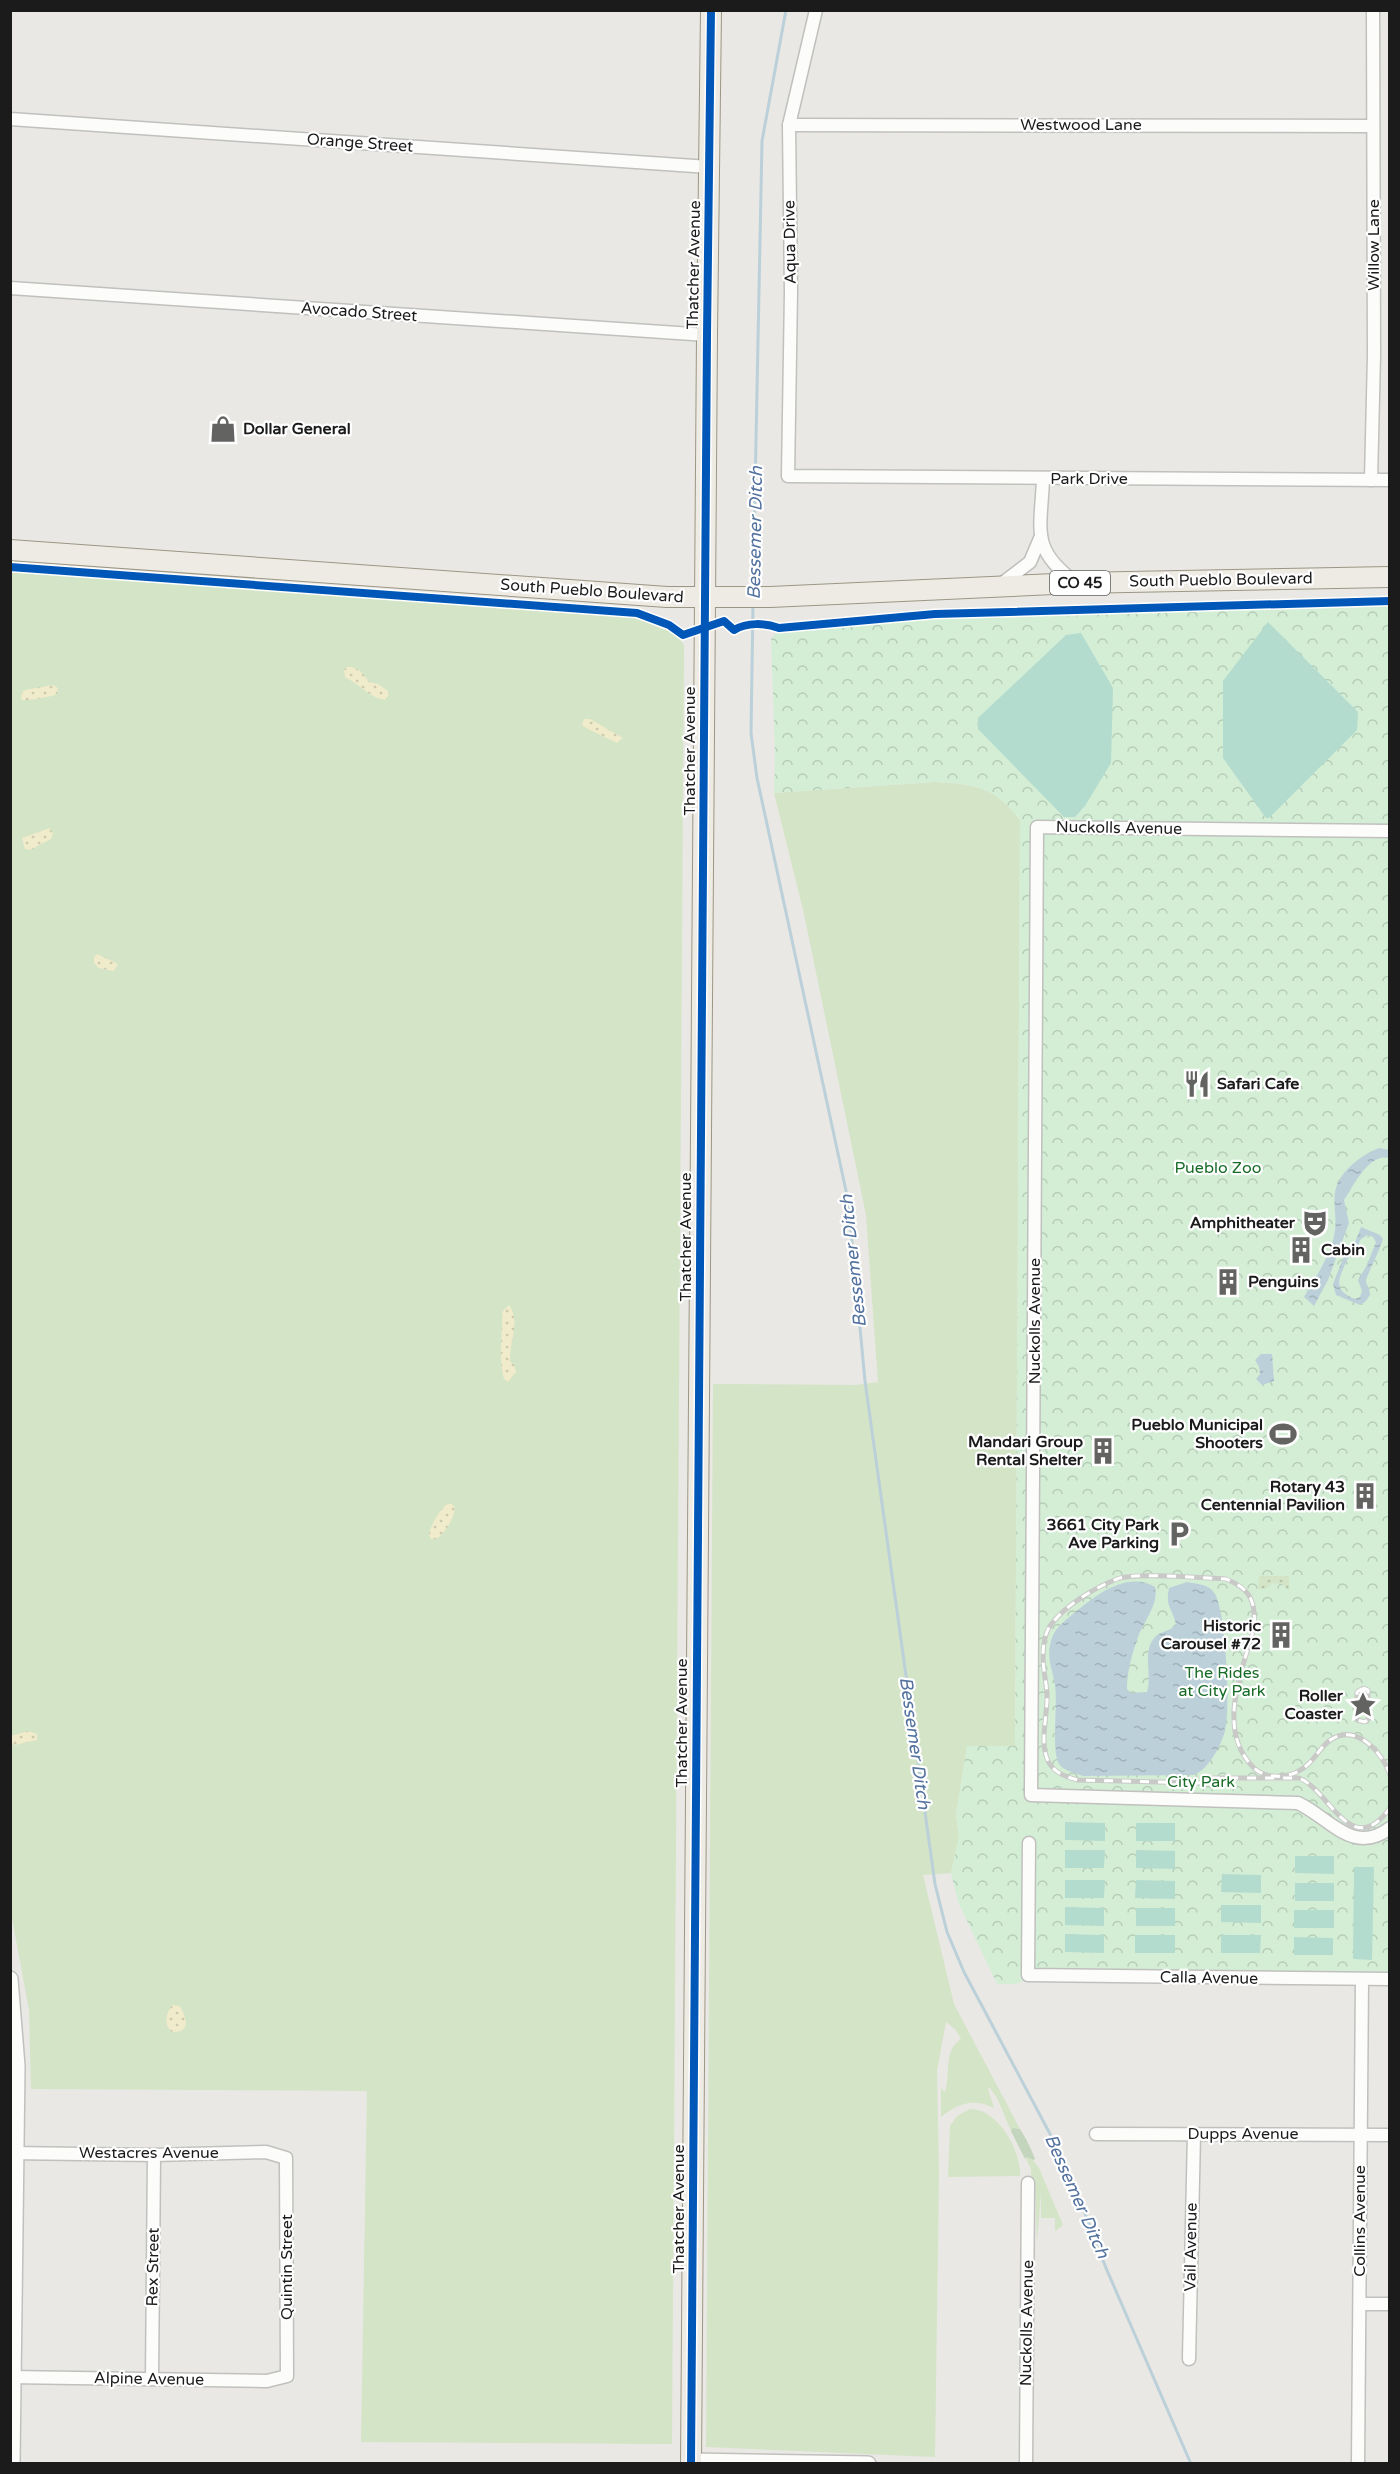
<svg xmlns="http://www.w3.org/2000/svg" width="1400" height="2474" font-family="'Varela Round',sans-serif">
  <defs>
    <pattern id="forest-firs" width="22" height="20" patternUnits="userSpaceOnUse" patternTransform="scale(1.5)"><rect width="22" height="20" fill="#c3d5bc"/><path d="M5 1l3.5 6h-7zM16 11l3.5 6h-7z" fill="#a7b6a1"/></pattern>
    <pattern id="sand-dots" width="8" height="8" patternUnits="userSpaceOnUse" patternTransform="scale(1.5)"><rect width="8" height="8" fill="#f0ebcb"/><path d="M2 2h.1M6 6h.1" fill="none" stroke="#cdc9ae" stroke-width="1.8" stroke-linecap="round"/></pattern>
    <pattern id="park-crowns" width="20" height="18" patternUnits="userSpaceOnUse" patternTransform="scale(1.5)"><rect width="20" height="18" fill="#d4eed6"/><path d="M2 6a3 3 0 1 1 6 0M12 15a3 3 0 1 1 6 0" fill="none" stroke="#b5ccb7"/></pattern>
    <pattern id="garden-dots" width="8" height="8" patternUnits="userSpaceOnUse" patternTransform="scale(1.5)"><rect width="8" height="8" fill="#d4e4c6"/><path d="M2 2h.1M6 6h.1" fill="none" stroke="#b5c3aa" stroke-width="1.8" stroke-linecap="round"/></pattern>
    <pattern id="water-ripples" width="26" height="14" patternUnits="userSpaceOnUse" patternTransform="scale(1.5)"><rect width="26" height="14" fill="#bbd0d9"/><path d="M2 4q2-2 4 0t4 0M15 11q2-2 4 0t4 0" fill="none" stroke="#a0b2ba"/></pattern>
  </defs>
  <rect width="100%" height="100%" fill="#e9e8e4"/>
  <g fill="#d4e4c6">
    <path d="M11 570 650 618 674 632 684 645 672 2444 361 2442 367 2091 31 2089 29 2010 11 1913Z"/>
    <path d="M935 782C975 784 995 787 1020 820L1015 1746H967L956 1814 959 1837 951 1873 923 1875 954 2004 1020 2129 1014 2128 1011 2131 997 2098 989 2087 988 2089 994 2108C974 2098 958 2103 941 2117V2088L945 2092C951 2074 943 2050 961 2039L955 2029 946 2022 937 2071 939 2174 935 2457 706 2447 713 1384 856 1385 878 1382 866 1215 804 914 774 793Z"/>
    <path d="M970 2109C998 2109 1021 2150 1020 2176L948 2177 950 2126 957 2116Z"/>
    <path d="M1025 2157 1033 2160 1039 2168 1063 2225 1055 2231V2218H1041V2192L1037 2243 1035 2180 1031 2176V2169Z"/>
  </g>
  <path fill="url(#forest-firs)" d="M1013 2128 1020 2129C1026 2139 1031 2148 1035 2159L1033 2160 1026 2157 1025 2159 1011 2131Z"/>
  <g fill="url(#sand-dots)">
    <path d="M347 667C360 667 363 674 369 682L378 684 388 691V696L385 700C369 697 359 684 345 677L344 670Z"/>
    <path d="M53 685 58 688 57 694C52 697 27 701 22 700L21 697 22 692 25 690Z"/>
    <path d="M584 719H590L623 738 617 743 586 728 582 725Z"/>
    <path d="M50 828 53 834 51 839 30 850 25 849 22 838Z"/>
    <path d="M97 954 118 964 114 971 99 968 94 963V957Z"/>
    <path d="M509 1305C521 1321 509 1343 510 1361L514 1365 516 1372 508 1382 504 1379C498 1357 503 1335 502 1312Z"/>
    <path d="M447 1504H452L455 1508C453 1520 446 1532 436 1539H431L429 1535C430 1526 440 1509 447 1504Z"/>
    <path d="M28 1731 37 1734V1740L15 1745 11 1743V1736Z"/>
    <path d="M172 2005 180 2006C186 2018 192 2032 172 2032 163 2024 166 2014 172 2005Z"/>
  </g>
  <path fill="url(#park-crowns)" d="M1389 601V1972L1049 1970 1016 1984H997L958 1902 951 1873 959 1837 956 1814 967 1746H1015L1020 820C995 787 975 784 935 782L774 793 775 752 771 639 779 628 935 614Z"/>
  <path fill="url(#garden-dots)" d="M1259 1576H1289V1590L1282 1584 1272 1583 1266 1589H1258Z"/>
  <g fill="#b4dcce">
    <path d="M1268 622 1358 712 1357 730 1269 818H1266L1223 758V681Z"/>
    <path d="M1081 633 1113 688 1111 763 1085 806 1075 817H1064L978 729V718L1066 635Z"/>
    <path d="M1065 1822 1105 1823V1841L1065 1840Z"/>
    <rect x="1136" y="1823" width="39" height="18"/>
    <path d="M1065 1850H1105L1104 1868H1065Z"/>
    <path d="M1136 1850 1175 1851V1869L1136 1868Z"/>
    <path d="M1295 1856H1334V1874L1295 1873Z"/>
    <path d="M1354 1867H1374L1372 1960 1353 1959Z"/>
    <path d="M1222 1874 1261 1875V1893L1221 1892Z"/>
    <path d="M1065 1880H1105L1104 1898H1065Z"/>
    <path d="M1136 1880 1175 1881V1899L1135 1898Z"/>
    <rect x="1295" y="1883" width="39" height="18"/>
    <path d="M1221 1905H1261V1923L1221 1922Z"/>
    <path d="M1065 1907 1104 1908V1926L1065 1925Z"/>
    <rect x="1136" y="1908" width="39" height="18"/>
    <rect x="1294" y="1910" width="40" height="18"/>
    <path d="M1065 1934 1104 1935V1953L1065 1952Z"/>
    <rect x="1135" y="1935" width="40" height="18"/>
    <path d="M1221 1935H1261L1260 1953H1221Z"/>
    <path d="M1294 1937 1333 1938V1955H1294Z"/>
  </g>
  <g fill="url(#water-ripples)" fill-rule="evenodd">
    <path d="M1379 1148 1389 1150V1158C1369 1153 1354 1185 1344 1200L1349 1223 1328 1280 1314 1306 1304 1297C1316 1276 1332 1254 1335 1230 1337 1216 1332 1201 1336 1188 1341 1170 1363 1154 1379 1148Z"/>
    <path d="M1361 1227 1380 1235 1383 1239C1381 1248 1366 1277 1366 1281 1367 1286 1370 1289 1370 1295L1365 1302 1360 1305 1336 1295 1333 1284 1346 1251 1353 1248ZM1367 1235 1373 1237 1376 1242 1367 1265 1358 1280 1362 1291 1360 1297 1355 1299C1330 1289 1340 1277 1348 1258L1356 1254 1360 1240Z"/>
    <path d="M1261 1354H1272L1274 1381 1262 1385 1256 1379 1260 1374 1259 1367 1255 1360Z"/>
    <path d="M1187 1582C1196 1584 1210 1584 1215 1594 1226 1613 1231 1710 1225 1731 1221 1746 1208 1770 1194 1775L1083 1776C1076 1773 1064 1771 1059 1764 1051 1750 1058 1704 1055 1686 1053 1670 1046 1658 1051 1641 1054 1628 1064 1622 1074 1613 1095 1596 1127 1570 1155 1587 1159 1604 1144 1621 1138 1637 1132 1654 1127 1671 1127 1689L1131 1693 1147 1692C1153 1675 1141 1650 1156 1636 1163 1630 1170 1632 1176 1624 1172 1608 1165 1606 1169 1588Z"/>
  </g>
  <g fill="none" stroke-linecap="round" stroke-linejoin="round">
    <g stroke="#bbd0d9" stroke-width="3">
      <path d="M753 591 762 141 786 10"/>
      <path d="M753 604 751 733 757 778 848 1200 865 1381 935 1884 947 1932 964 1972 1066 2164 1106 2268 1191 2464"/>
    </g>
    <defs>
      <g id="minor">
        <path d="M816 10 789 125 791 292 788 476 1390 480"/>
        <path d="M10 119 709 167"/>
        <path d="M789 125 1373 126"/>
        <path d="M10 288 707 335"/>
        <path d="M1043 479C1041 530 1030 549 1075 582"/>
        <path d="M1371 480 1374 355 1373 10"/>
        <path d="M1000 585 1030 562 1041 536"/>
        <path d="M1390 831 1037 827 1031 1795 1298 1803C1330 1818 1353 1856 1390 1828"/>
        <path d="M1029 1843 1028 1975 1390 1979"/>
        <path d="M1096 2134 1390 2135"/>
        <path d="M10 2153 154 2155 266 2152 286 2158 287 2376 267 2381 10 2377"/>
        <path d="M1360 2304H1390"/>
        <path d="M1189 2359 1194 2134"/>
        <path d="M152 2379 154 2155"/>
        <path d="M1026 2464 1028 2183"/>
        <path d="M1358 2464 1362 1979"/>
      </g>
      <g id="tertiary">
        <path d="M10 1979 17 2066 12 2464"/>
        <path d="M691 2461 868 2464"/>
      </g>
      <g id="primary">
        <path d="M10 550 667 597H770L1076 583 1390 577"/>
        <path d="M691 2464 707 335 711 10"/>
      </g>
    </defs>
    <use href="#minor" stroke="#c0c0be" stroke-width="15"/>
    <use href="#tertiary" stroke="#c0c0be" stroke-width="18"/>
    <use href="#primary" stroke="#9c9684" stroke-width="22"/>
    <use href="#minor" stroke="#fcfcfb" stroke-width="12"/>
    <use href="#tertiary" stroke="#fcfcfb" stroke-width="15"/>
    <use href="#primary" stroke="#eeebe4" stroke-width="20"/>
    <defs>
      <g id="rail">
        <path d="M1363 1688 1368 1690V1719L1365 1722 1357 1720V1692Z"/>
        <path d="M1390 1775C1382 1752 1357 1724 1332 1739 1318 1747 1315 1764 1295 1773 1282 1778 1263 1778 1253 1767 1216 1729 1242 1672 1254 1628 1256 1602 1251 1589 1226 1579 1203 1578 1135 1572 1117 1579 1094 1588 1064 1606 1050 1626 1044 1635 1043 1647 1043 1657 1043 1669 1046 1681 1047 1693 1048 1714 1039 1742 1048 1761 1054 1773 1066 1777 1078 1780L1199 1783 1212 1778H1299C1330 1790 1351 1862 1390 1808"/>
      </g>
    </defs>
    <use href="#rail" stroke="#c9c9c8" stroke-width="5"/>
    <use href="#rail" stroke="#fff" stroke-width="3" stroke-dasharray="9" stroke-linecap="butt"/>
    <defs>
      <g id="cycleway">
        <path d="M10 567 637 613 669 625 683 635 724 621 734 630C747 622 765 623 779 628L935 614 1390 601"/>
        <path d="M691 2464 707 335 711 10"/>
      </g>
    </defs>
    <use href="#cycleway" stroke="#fff" stroke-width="11"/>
    <use href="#cycleway" stroke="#0057b8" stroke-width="8"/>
  </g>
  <defs>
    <symbol id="shop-bare" viewBox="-9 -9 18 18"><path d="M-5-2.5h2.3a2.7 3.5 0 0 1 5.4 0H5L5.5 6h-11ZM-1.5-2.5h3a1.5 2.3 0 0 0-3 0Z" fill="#636361" stroke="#fff" stroke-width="2.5" paint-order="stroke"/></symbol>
    <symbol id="restaurant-bare" viewBox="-9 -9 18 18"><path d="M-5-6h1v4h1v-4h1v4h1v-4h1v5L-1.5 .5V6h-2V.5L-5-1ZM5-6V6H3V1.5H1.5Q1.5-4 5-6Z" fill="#636361" stroke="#fff" stroke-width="2.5" paint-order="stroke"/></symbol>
    <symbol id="theatre-bare" viewBox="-9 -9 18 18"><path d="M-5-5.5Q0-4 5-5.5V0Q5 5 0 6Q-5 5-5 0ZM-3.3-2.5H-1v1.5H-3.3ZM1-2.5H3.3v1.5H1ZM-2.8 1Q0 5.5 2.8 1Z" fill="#636361" stroke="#fff" stroke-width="2.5" paint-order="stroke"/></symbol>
    <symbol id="building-bare" viewBox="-9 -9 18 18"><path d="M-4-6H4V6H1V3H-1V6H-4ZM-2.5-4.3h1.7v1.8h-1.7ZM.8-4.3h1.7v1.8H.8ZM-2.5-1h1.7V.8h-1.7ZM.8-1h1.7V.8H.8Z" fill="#636361" stroke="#fff" stroke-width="2.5" paint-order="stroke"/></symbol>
    <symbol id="stadium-bare" viewBox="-9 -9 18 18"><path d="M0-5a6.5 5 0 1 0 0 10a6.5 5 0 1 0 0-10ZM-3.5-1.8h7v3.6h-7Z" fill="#636361" stroke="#fff" stroke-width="2.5" paint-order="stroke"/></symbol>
    <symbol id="parking-bare" viewBox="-9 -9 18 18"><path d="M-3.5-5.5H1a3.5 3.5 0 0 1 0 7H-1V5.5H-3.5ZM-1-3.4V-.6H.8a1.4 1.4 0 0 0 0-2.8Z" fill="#636361" stroke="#fff" stroke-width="2.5" paint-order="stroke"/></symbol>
    <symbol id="sight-bare" viewBox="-9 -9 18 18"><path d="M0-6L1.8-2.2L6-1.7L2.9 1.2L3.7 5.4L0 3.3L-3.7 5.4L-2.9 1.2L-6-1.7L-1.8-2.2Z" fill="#636361" stroke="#fff" stroke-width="2.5" paint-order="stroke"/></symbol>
  </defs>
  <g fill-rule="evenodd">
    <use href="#shop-bare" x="204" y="410" width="38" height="38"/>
    <use href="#restaurant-bare" x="1178" y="1065" width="38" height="38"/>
    <use href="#theatre-bare" x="1296" y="1204" width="38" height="38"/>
    <use href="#building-bare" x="1282" y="1231" width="38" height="38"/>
    <use href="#building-bare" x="1209" y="1263" width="38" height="38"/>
    <use href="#stadium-bare" x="1264" y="1415" width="38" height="38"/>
    <use href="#building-bare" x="1084" y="1432" width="38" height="38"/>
    <use href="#building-bare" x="1346" y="1477" width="38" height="38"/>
    <use href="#parking-bare" x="1160" y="1515" width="38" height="38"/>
    <use href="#building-bare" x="1262" y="1616" width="38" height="38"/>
    <use href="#sight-bare" x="1344" y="1686" width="38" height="38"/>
  </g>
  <g text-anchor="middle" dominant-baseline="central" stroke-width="4.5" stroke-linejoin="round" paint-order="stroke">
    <rect fill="#fff" stroke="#5f5f5f" stroke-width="1.5" x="1050" y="571" width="60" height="24" rx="4.5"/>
    <g font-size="15" font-weight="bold" fill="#1b1b1b">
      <text x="1080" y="583">CO 45</text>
    </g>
    <g font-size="16" fill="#1b1b1b" stroke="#fff">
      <text x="1081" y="125">Westwood Lane</text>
      <text transform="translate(360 143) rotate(4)">Orange Street</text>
      <text transform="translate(790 242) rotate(-91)">Aqua Drive</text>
      <text transform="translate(1374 245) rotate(-90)">Willow Lane</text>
      <text transform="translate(694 265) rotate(-89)">Thatcher Avenue</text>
      <text transform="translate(359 312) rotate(4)">Avocado Street</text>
      <text x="1089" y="479">Park Drive</text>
      <text transform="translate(1221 580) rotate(-1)">South Pueblo Boulevard</text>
      <text transform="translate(592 591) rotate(4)">South Pueblo Boulevard</text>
      <text transform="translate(690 751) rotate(-90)">Thatcher Avenue</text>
      <text transform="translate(1119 828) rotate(1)">Nuckolls Avenue</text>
      <text transform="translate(686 1237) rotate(-90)">Thatcher Avenue</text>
      <text transform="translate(1035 1321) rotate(-90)">Nuckolls Avenue</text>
      <text transform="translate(682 1723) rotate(-90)">Thatcher Avenue</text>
      <text transform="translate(1209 1978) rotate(1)">Calla Avenue</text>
      <text x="1243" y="2134">Dupps Avenue</text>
      <text x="149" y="2153">Westacres Avenue</text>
      <text transform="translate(679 2209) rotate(-90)">Thatcher Avenue</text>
      <text transform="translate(1360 2221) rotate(-90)">Collins Avenue</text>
      <text transform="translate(1191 2247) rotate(-89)">Vail Avenue</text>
      <text transform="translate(153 2267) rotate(-89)">Rex Street</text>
      <text transform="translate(287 2267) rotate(-90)">Quintin Street</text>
      <text transform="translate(1027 2323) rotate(-89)">Nuckolls Avenue</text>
      <text transform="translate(149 2379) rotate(1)">Alpine Avenue</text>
    </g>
    <g font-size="16" font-weight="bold" fill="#1b1b1b" stroke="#fff" text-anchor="end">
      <text x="243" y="429" text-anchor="start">Dollar General</text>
      <text x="1217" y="1084" text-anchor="start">Safari Cafe</text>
      <text x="1295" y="1223">Amphitheater</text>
      <text x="1321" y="1250" text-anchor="start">Cabin</text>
      <text x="1248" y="1282" text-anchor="start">Penguins</text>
      <text x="1263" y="1425">Pueblo Municipal<tspan x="1263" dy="18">Shooters</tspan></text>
      <text x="1083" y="1442">Mandari Group<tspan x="1083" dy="18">Rental Shelter</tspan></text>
      <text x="1345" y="1487">Rotary 43<tspan x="1345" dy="18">Centennial Pavilion</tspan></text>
      <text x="1159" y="1525">3661 City Park<tspan x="1159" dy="18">Ave Parking</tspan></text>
      <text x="1261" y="1626">Historic<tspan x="1261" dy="18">Carousel #72</tspan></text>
      <text x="1343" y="1696">Roller<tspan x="1343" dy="18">Coaster</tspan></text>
    </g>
    <g font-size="16" fill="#176b26" stroke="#fff">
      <text x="1218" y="1168">Pueblo Zoo</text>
      <text x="1222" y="1673">The Rides<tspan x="1222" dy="18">at City Park</tspan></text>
      <text x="1201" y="1782">City Park</text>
    </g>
    <g font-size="18" font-style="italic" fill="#54739f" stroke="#fff">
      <text transform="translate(755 533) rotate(-89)">Bessemer Ditch</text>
      <text transform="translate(853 1261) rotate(-96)">Bessemer Ditch</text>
      <text transform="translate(915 1743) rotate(82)">Bessemer Ditch</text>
      <text transform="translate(1077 2196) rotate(66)">Bessemer Ditch</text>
    </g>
  </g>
  <rect width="1400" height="2474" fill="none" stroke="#1b1b1b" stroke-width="24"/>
</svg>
